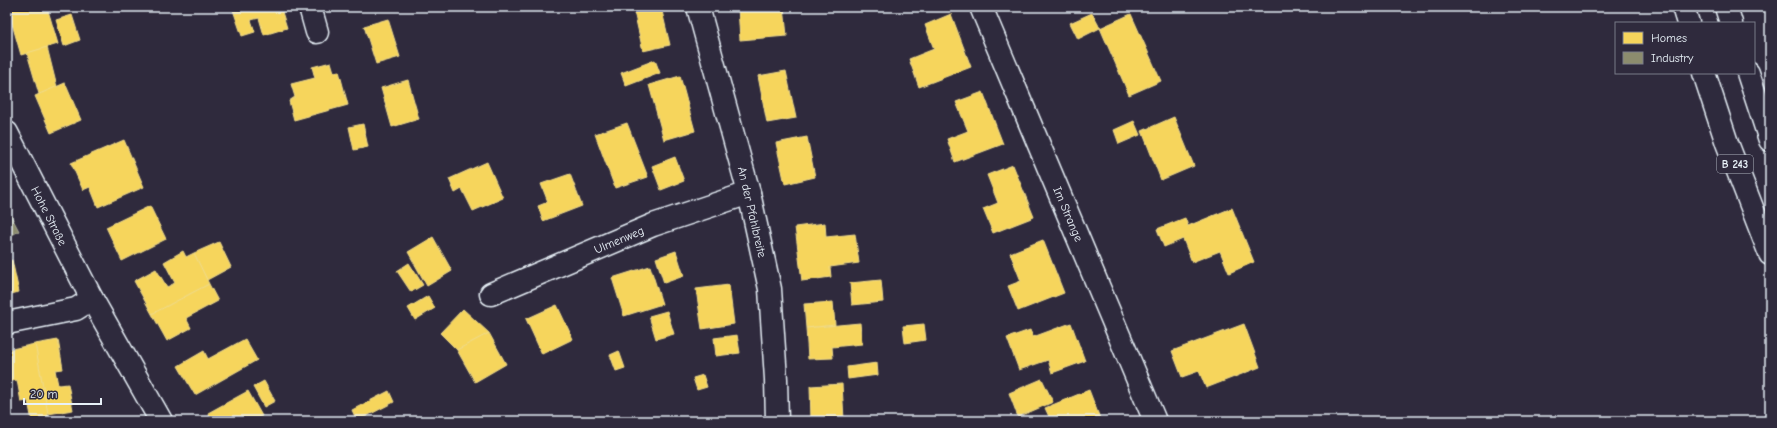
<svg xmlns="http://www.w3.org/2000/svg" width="1777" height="428" font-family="'Comic Neue',sans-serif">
  <rect width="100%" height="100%" fill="#2f2a3d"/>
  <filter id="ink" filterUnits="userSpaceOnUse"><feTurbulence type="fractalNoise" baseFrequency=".025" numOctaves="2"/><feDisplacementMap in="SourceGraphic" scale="8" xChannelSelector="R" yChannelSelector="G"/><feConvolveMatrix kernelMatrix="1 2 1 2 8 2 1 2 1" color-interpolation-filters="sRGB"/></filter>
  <g filter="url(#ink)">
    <g fill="#f6d55c" stroke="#f2dd8b">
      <path d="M17 7H47L58 44 21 55 8 10Z"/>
      <path d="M232 7H295L282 12 287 28 264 35 259 18 251 20 255 32 242 36Z"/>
      <path d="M633 7H661L670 45 643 51Z"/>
      <path d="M738 7H784L787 36 740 40Z"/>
      <path d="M1092 13 1100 28 1078 39 1070 23Z"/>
      <path d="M951 14 971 67 919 87 909 59 934 49 925 25Z"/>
      <path d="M1131 14 1161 81 1129 95 1100 28Z"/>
      <path d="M72 15 80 40 64 46 56 20Z"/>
      <path d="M388 19 400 57 376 64 364 26Z"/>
      <path d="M47 47 57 87 39 94 27 53Z"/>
      <path d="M655 60 660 73 626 86 621 73Z"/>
      <path d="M331 62 334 72 339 71 348 105 294 120 289 101 295 97 291 84 315 78 312 67Z"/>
      <path d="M786 71 796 118 767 123 758 76Z"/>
      <path d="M680 76 695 131 664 140 649 85Z"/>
      <path d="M408 80 419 119 392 127 381 88Z"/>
      <path d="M65 83 81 120 51 133 35 96Z"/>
      <path d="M983 92 1003 144 955 162 947 139 968 131 956 102Z"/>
      <path d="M1174 117 1194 166 1161 180 1142 131Z"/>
      <path d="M1134 121 1140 135 1119 144 1114 130Z"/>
      <path d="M627 123 648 177 615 188 595 134Z"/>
      <path d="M363 124 368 147 354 150 349 127Z"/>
      <path d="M807 137 815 177 785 184 776 143Z"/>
      <path d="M124 140 144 187 98 207 90 187 83 190 71 163Z"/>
      <path d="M675 157 684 181 661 190 652 166Z"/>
      <path d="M487 162 503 198 473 211 462 189 455 193 449 179Z"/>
      <path d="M1013 165 1034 217 993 233 983 209 998 203 987 175Z"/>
      <path d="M570 174 582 206 543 221 538 206 548 202 541 184Z"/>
      <path d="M150 206 166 239 122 261 106 227Z"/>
      <path d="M1232 208 1254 262 1229 273 1220 251 1192 262 1183 239 1164 247 1157 229 1185 218 1188 226Z"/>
      <path d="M825 223 826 237 855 234 859 263 830 267 831 277 802 281 795 227Z"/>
      <path d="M433 237 452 271 427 286 408 252Z"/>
      <path d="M1043 240 1064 293 1018 311 1008 286 1021 281 1010 253Z"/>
      <path d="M219 242 231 267 207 280 194 253Z"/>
      <path d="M183 251 186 257 194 253 209 284 152 314 134 281 156 269 167 287 175 283 164 262Z"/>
      <path d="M676 251 684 276 664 283 656 258Z"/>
      <path d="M12 260 19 292 7 295V262Z"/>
      <path d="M409 263 423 285 411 292 397 271Z"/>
      <path d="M650 266 662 304 624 316 612 278Z"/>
      <path d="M881 280 883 302 852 305 850 283Z"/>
      <path d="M209 284 218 301 186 318 191 328 167 341 152 314Z"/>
      <path d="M729 285 734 324 702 329 696 289Z"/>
      <path d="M428 296 435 308 415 320 408 308Z"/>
      <path d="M833 302 835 325 806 328 804 304Z"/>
      <path d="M557 305 573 339 542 354 526 319Z"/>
      <path d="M463 309 489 333 457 350 440 333Z"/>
      <path d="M667 311 674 334 656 339 649 316Z"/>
      <path d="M860 323 862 344 832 347 833 358 808 359 806 328Z"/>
      <path d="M1071 323 1085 361 1052 373 1048 360 1019 370 1007 338 1030 330 1033 337Z"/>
      <path d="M924 324 926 340 905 343 903 326Z"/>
      <path d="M1244 324 1260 367 1206 388 1199 371 1182 377 1172 351Z"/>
      <path d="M489 333 506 364 475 382 457 350Z"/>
      <path d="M737 335 740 353 716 356 714 338Z"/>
      <path d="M245 339 257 360 195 395 178 366 204 351 208 359Z"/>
      <path d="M58 340 63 369 55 370 58 385 68 384 73 410 48 414 35 344Z"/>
      <path d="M35 344 48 414 49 421H32L28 401 21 402 17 380 7 382V350Z"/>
      <path d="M619 351 625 368 616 371 610 355Z"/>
      <path d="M877 363 878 375 848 379 847 367Z"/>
      <path d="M703 375 707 387 697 390 693 378Z"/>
      <path d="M1042 379 1053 402 1018 417 1009 393Z"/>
      <path d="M264 381 275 401 264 407 253 387Z"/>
      <path d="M842 384 844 420 811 421 810 386Z"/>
      <path d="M1089 390 1101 421H1051L1045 408Z"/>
      <path d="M248 391 262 416 252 421H212L208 413Z"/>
      <path d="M389 391 394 402 357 421 352 410Z"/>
    </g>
    <path fill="#8c8c6e" stroke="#a8aa97" d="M9 212 19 231 7 238V213Z"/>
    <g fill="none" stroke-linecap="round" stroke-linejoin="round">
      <defs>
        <g id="street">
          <path d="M310 7 317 32"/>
          <path d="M698 7 749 193 770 289 776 379 777 421"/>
          <path d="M981 7 1155 421"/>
          <path d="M7 133 92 299 161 421"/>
          <path d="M491 294 653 225 749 193"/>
          <path d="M7 323 76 309 92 299"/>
        </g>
        <g id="highway">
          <path d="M1683 7 1688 23"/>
          <path d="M1726 7 1731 23"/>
          <path d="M1704 73 1727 143 1770 254"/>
          <path d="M1748 73 1770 140"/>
        </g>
      </defs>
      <use href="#street" stroke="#e8f1f8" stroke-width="25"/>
      <use href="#highway" stroke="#e8f1f8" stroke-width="25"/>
      <use href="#street" stroke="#2f2a3d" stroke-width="22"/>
      <use href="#highway" stroke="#2f2a3d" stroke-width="22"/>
    </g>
  </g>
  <g text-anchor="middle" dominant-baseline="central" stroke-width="4" stroke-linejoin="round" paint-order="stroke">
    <rect fill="#2f2a3d" stroke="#b0b5c0" stroke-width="1" x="1717" y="155" width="36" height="18" rx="3"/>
    <g font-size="11" font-weight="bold" fill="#e8f1f8">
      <text x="1735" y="164">B 243</text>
    </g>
    <g font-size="12" fill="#e8f1f8" stroke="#2f2a3d">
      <text transform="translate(752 212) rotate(77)">An der Pfahlbreite</text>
      <text transform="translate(1068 214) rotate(67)">Im Strange</text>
      <text transform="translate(49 216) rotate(63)">Hohe Straße</text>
      <text transform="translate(619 240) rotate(-23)">Ulmenweg</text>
    </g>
  </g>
  <rect width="1777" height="428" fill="none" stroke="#2f2a3d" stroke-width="24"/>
  <rect x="12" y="12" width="1753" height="404" fill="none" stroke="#e8f1f8" stroke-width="1.5" filter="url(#ink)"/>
  <rect x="1615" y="22" width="140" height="52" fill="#2f2a3d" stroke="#797a88"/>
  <rect x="1623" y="32" width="20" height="12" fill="#f6d55c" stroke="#797a88"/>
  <text x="1651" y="42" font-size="12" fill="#e8f1f8">Homes</text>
  <rect x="1623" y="52" width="20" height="12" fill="#8c8c6e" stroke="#797a88"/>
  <text x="1651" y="62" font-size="12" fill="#e8f1f8">Industry</text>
  <path d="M24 398v6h77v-6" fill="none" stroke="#e8f1f8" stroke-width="2"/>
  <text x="30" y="398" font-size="12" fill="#e8f1f8" stroke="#2f2a3d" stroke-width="3" paint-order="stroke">20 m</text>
</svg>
